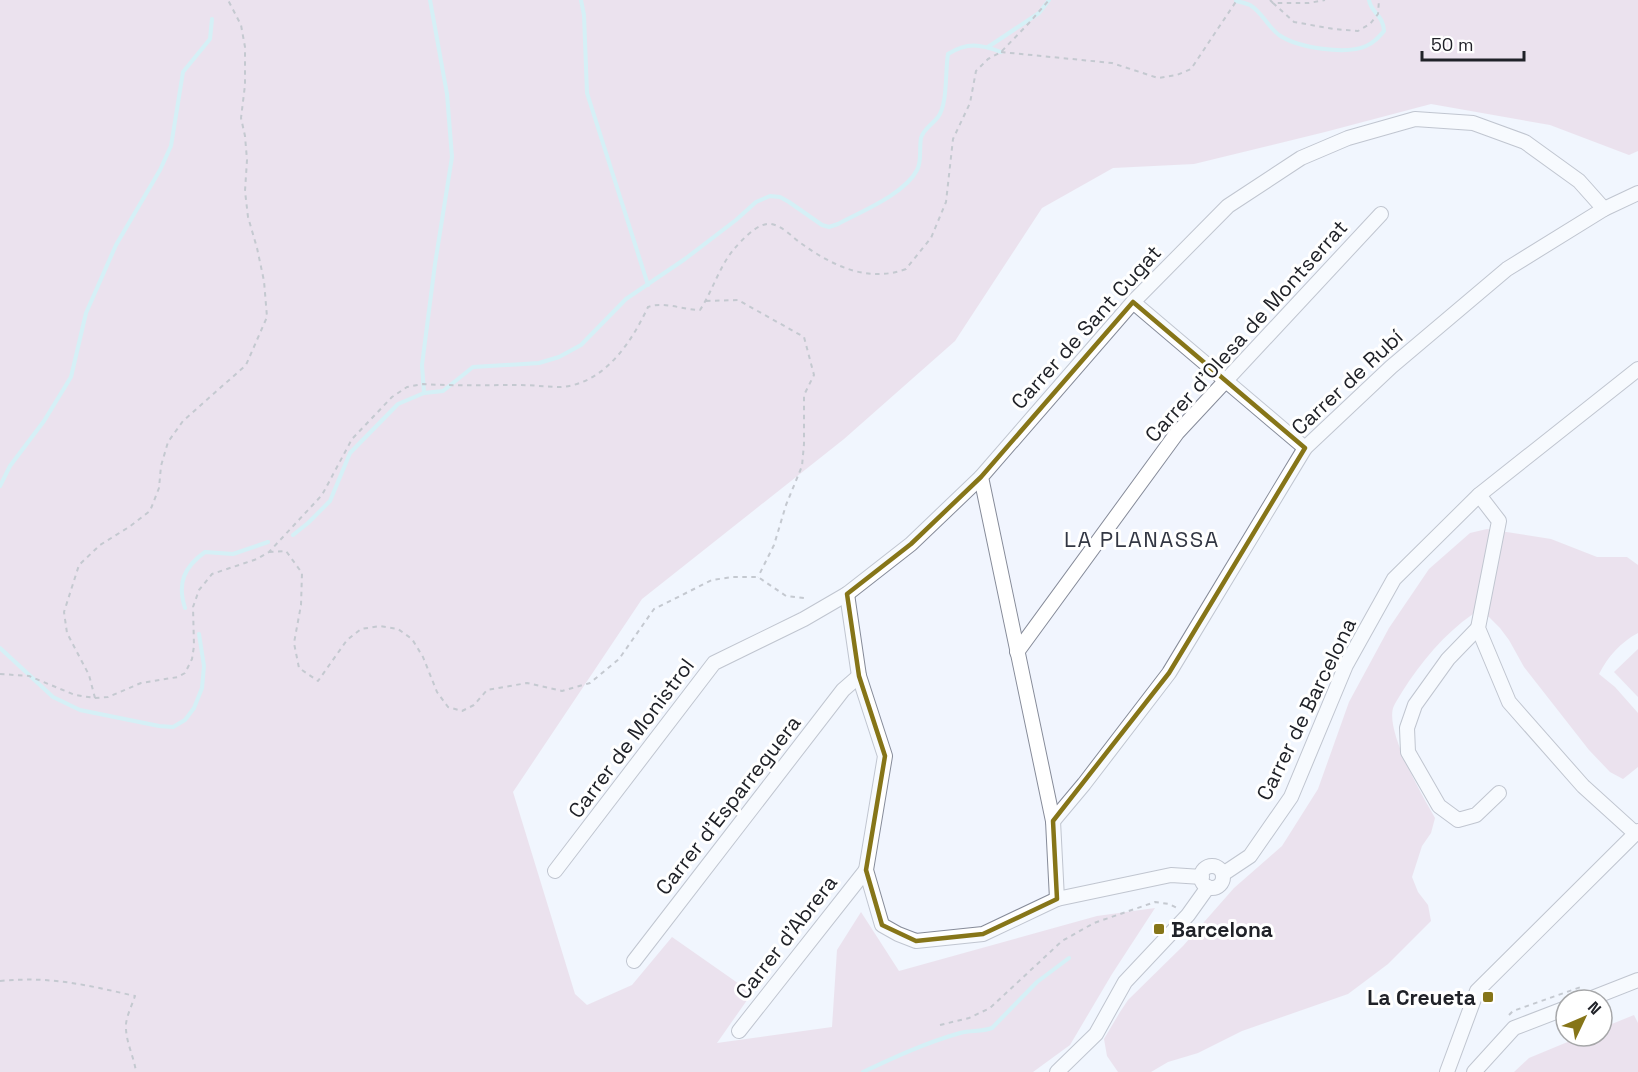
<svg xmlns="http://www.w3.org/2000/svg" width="1638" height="1072" font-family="'Space Grotesk',sans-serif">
  <rect width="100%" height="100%" fill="#f1f5fe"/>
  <g fill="#e4cbdb">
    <path d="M0 0H1638V151L1629 155 1550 125 1431 104 1325 132 1194 164 1113 168 1042 208 955 341 844 439 642 599 513 792 575 994 587 1005 632 985 672 937 752 993 717 1043 832 1027 837 950 861 912 899 971 1097 916 1155 908 1112 974 1070 1045 1033 1072H0Z"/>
    <path d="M1487 529 1551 539 1597 557H1627L1638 565V633C1621 642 1608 656 1599 674L1615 687 1638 713V767L1623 779 1610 772 1589 750 1524 667 1509 640 1500 628 1489 617 1473 614C1444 634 1421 662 1402 692 1399 697 1395 703 1393 708 1386 733 1422 795 1435 818L1431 833 1422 846 1412 877 1418 892 1428 905 1431 921 1388 964 1348 994 1242 1031 1198 1053 1168 1062 1151 1072H1118L1107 1056 1104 1039 1120 1012 1128 1000 1183 946 1234 888 1282 846 1318 789 1349 702 1389 628 1429 569 1470 533Z"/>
    <path d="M1638 649V697L1614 672Z"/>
    <path d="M1634 1015 1638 1023V1072H1514L1529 1058 1582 1036H1602V1028Z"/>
  </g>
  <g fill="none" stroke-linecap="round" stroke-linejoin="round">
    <g stroke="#b3e9ed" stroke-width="4">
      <path d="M581 0 584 15 587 93 648 285"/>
      <path d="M1236 1C1240 2 1246 3 1250 5 1262 12 1268 27 1279 35 1298 48 1346 55 1366 46 1374 43 1379 37 1384 31 1383 14 1371 13 1369 0"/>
      <path d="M988 47 1039 13 1049 0"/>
      <path d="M424 393 422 365 435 264 452 157 447 94 430 0"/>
      <path d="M0 486 10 466 44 421 71 377 86 313 116 245 160 170 171 146 183 72 210 39 212 19"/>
      <path d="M293 535 308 523 330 501 350 453 398 404 424 393 443 391 473 367 539 363 559 357 581 345 626 299 685 259 736 220 756 202 770 196 780 197 789 202 822 225 829 227 838 224C860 212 905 194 917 170 922 161 919 149 921 138 924 128 932 125 938 117 948 104 945 70 948 54 967 42 980 44 1001 52"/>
      <path d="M185 608C177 583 184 567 205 552L233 554 268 542"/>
      <path d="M0 648 53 697 80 710 159 726 173 727 185 720 194 708 202 688 204 666 199 634"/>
      <path d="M863 1072C895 1057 925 1043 960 1033 971 1030 981 1032 992 1028L1037 982 1069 958"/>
    </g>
    <defs>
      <g id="street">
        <path d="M1133 302 1305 448"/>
        <path d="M1479 495 1499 521 1478 628 1509 702 1583 786 1636 834"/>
        <path d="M847 594 859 676 885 756 866 870 882 925 898 934 916 941 983 934 1057 899 1171 875 1202 877"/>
        <path d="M1478 628 1448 659 1415 705 1407 728 1408 752 1439 806 1458 820 1476 815 1499 793"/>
        <path d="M1017 652 1177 433 1381 214"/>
        <path d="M1053 821 1084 784 1169 673 1305 448 1391 367 1507 269 1604 209 1638 193"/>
        <circle cx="1212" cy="877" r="11"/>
        <path d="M555 871 714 663 804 619 847 594 911 544 981 477"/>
        <path d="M1223 874 1250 856 1291 797 1346 665 1394 579 1479 495 1638 369"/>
        <path d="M1057 899 1053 821 981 477 1133 302 1228 206 1301 158 1348 138 1415 119 1473 123 1525 142 1579 181 1604 209"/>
        <path d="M634 961 843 690 859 676"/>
        <path d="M1587 1000 1638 980"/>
        <path d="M739 1031 866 870"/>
        <path d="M1057 1072 1096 1034 1125 982 1188 915 1208 887"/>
        <path d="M1447 1072 1477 991 1638 831"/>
        <path d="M1474 1072 1514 1028 1566 1008"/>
      </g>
    </defs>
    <use href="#street" stroke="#868b99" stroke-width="16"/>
    <g stroke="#8f929a" stroke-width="2" stroke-dasharray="4.5 4.5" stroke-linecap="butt">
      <path d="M1270 0 1273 3H1309L1325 0"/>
      <path d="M1273 3 1294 22 1334 29 1358 31 1370 24 1378 14 1379 0"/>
      <path d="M1001 52 1112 63 1158 78 1177 75 1191 69 1237 0"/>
      <path d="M706 301 738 300 804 337 814 375 804 395V444L802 466 786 505 774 545 758 577"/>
      <path d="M269 552 286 551 302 573 301 605 294 643 299 668 318 681 347 640 361 629 380 626 398 629 412 639 423 657 437 692 448 707 462 711 474 705 487 690 527 683 562 691 590 683 619 659 654 609 712 580 733 577H758L786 596 804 598 807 600"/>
      <path d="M0 674 29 676 75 695 95 698 108 697 141 683 178 677 185 673 192 659 194 646 193 607 199 590 212 574 257 559 269 552 322 495 352 439 392 397 407 387 423 384C455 386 487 385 519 385 533 385 547 387 561 387 604 384 631 343 648 307 664 301 683 310 700 310 713 290 719 267 734 249 742 240 758 222 771 224 783 226 793 238 802 244 833 266 868 283 906 269L931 238 946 202 953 139 970 103 976 71 988 59 1001 52 1029 23 1049 0"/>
      <path d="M95 698 89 675 67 633 64 612 79 565 100 545 129 527 150 511 159 488 161 466 168 442 183 421 246 365 267 317 264 281 257 248 248 217 245 191 247 160 245 136 241 118 245 85V47L241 25 228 0"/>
      <path d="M0 981C51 976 87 985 135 996 132 1005 127 1015 126 1024 125 1041 134 1056 136 1072"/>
      <path d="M1509 1015 1513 1011 1581 987"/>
      <path d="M940 1025 969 1018 990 1008 1062 941 1094 923 1155 902 1169 904 1177 908"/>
    </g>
    <use href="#street" stroke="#fff" stroke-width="14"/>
  </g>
  <path d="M0 0H1638V1072H0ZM1133 302 1305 448 1169 673 1053 821 1057 899 983 934 916 941 882 925 866 870 885 756 859 676 847 594 911 544 981 477Z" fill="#f1f5fe" fill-opacity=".55" fill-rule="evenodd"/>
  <path fill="none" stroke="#867518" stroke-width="4.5" stroke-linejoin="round" d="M1133 302 1305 448 1169 673 1053 821 1057 899 983 934 916 941 882 925 866 870 885 756 859 676 847 594 911 544 981 477Z"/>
  <g fill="#867518" stroke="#fff" stroke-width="2">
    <rect x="1153" y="923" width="12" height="12" rx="3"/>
    <rect x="1482" y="991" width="12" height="12" rx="3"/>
  </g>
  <g text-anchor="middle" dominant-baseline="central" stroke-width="6" stroke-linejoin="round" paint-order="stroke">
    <g font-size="21" fill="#202228" stroke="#fff">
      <text transform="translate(1086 327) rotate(-48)">Carrer de Sant Cugat</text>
      <text transform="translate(1246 331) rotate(-48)">Carrer d'Olesa de Montserrat</text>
      <text transform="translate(1347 382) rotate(-43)">Carrer de Rubí</text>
      <text transform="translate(1306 709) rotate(-64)">Carrer de Barcelona</text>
      <text transform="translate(631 738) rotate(-53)">Carrer de Monistrol</text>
      <text transform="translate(728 805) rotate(-52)">Carrer d'Esparreguera</text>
      <text transform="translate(786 937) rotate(-52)">Carrer d'Abrera</text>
    </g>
    <g font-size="21" font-weight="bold" fill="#202228" stroke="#fff" text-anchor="start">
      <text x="1171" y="929">Barcelona</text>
      <text x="1476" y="997" text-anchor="end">La Creueta</text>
    </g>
    <g font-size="22" letter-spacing="1.5" fill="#333743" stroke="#fff">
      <text x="1142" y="539">LA PLANASSA</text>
    </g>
  </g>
  <g transform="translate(1584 1018) rotate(46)"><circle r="28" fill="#ffffff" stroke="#a6a7a9" stroke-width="1.5"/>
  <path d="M0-4.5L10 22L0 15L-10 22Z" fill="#867518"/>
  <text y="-9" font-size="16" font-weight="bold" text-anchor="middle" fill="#202228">N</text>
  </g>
  <path d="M1422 51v9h102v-9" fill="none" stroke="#202228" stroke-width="3"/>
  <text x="1431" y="51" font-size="18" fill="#202228" stroke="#ffffff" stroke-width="4.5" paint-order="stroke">50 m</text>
</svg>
